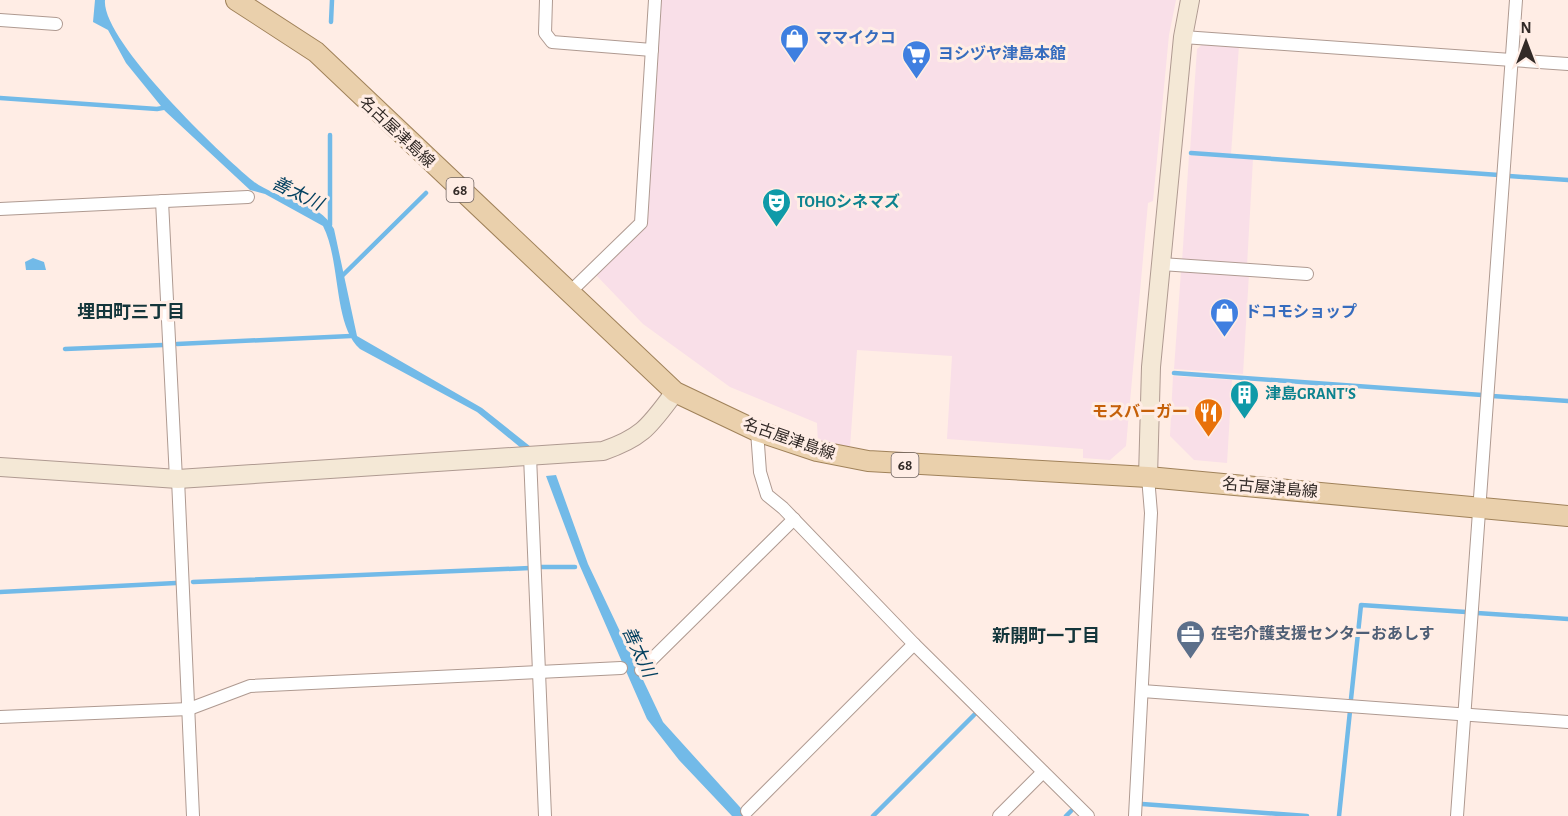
<svg xmlns="http://www.w3.org/2000/svg" width="1568" height="816" font-family="'Alegreya Sans','Noto Sans JP',sans-serif">
  <rect width="100%" height="100%" fill="#ffede5"/>
  <g fill="#f9dfe8">
    <path d="M660 0H1176L1169 35 1153 201 1148 203 1126 446 1110 460 1083 458V449L947 439 952 356 857 350 850 447 818 445 817 423 730 387 643 324 596 275 644 228Z"/>
    <path d="M1204 43 1239 46 1231 154 1190 151 1197 49Z"/>
    <path d="M1189 155 1253 159 1247 266 1182 262Z"/>
    <path d="M1181 271 1249 274 1243 374 1174 369Z"/>
    <path d="M1173 376 1232 380 1227 463 1194 460 1170 436Z"/>
  </g>
  <g fill="#72bae8">
    <path d="M95 0H105C101 40 220 154 253 181 277 200 319 200 334 229L357 336 482 408 531 447 521 448 477 412 360 349C333 325 341 261 323 226L265 194 250 190 165 111 126 63 108 30 93 22Z"/>
    <path d="M33 258 44 262 46 270H26L25 262Z"/>
    <path d="M556 475 588 564 663 722 748 816H732L679 760 647 719 579 564 546 476Z"/>
  </g>
  <g fill="none" stroke-linecap="round" stroke-linejoin="round">
    <g stroke="#72bae8" stroke-width="4.5">
      <path d="M331 22 332 0"/>
      <path d="M0 98 157 109 168 107"/>
      <path d="M330 135V225"/>
      <path d="M1191 153 1499 175"/>
      <path d="M1509 176 1568 180"/>
      <path d="M341 277 426 193"/>
      <path d="M177 344 351 336"/>
      <path d="M65 349 163 345"/>
      <path d="M1174 373 1482 395"/>
      <path d="M1492 396 1568 401"/>
      <path d="M541 567H575"/>
      <path d="M193 582 530 568"/>
      <path d="M0 592 176 583"/>
      <path d="M1477 613 1568 619"/>
      <path d="M1351 699 1361 605 1466 612"/>
      <path d="M1142 804 1307 816"/>
      <path d="M873 816 975 714"/>
      <path d="M1066 816 1071 811"/>
      <path d="M1339 816 1350 711"/>
    </g>
    <defs>
      <g id="street">
        <path d="M546 0 545 33 552 42 652 50"/>
        <path d="M0 20 56 24"/>
        <path d="M1183 37 1568 64"/>
        <path d="M162 201 176 479"/>
        <path d="M0 209 248 197"/>
        <path d="M1161 264 1307 274"/>
        <path d="M569 293 641 223 655 0"/>
        <path d="M757 431 760 472 767 495 783 508 914 644 1088 816"/>
        <path d="M530 456 545 816"/>
        <path d="M178 479 193 816"/>
        <path d="M641 670 794 519"/>
        <path d="M1142 691 1568 722"/>
        <path d="M0 717 189 709 250 686 621 668"/>
        <path d="M747 811 914 644"/>
        <path d="M999 816 1043 772"/>
        <path d="M1135 816 1151 513 1148 477"/>
        <path d="M1457 816 1516 0"/>
      </g>
      <g id="secondary">
        <path d="M0 467 178 479 603 451C644 437 650 425 675 392"/>
        <path d="M1148 477 1151 367 1183 37 1190 0"/>
      </g>
      <path id="primary" d="M236 0 316 52 675 392 757 431 817 451 868 461 1148 477 1568 516"/>
    </defs>
    <use href="#street" stroke="#af9a91" stroke-width="14"/>
    <use href="#secondary" stroke="#af9a91" stroke-width="20"/>
    <use href="#primary" stroke="#a0825a" stroke-width="22"/>
    <use href="#street" stroke="#fff" stroke-width="12"/>
    <use href="#secondary" stroke="#f4e8d6" stroke-width="18"/>
    <use href="#primary" stroke="#ead0ac" stroke-width="20"/>
  </g>
  <defs>
    <symbol id="shop-pin" viewBox="-11 -11 22 30"><path d="M0 17L-7.5 6A9.5 9.5 0 1 1 7.5 6Z" fill="#3f7fe0" stroke="#ffede5"/><path d="M-5-2.5h2.3a2.7 3.5 0 0 1 5.4 0H5L5.5 6h-11ZM-1.5-2.5h3a1.5 2.3 0 0 0-3 0Z" fill="#fff"/></symbol>
    <symbol id="supermarket-pin" viewBox="-11 -11 22 30"><path d="M0 17L-7.5 6A9.5 9.5 0 1 1 7.5 6Z" fill="#3f7fe0" stroke="#ffede5"/><path d="M-6-5.5h2.5l.6 2H6L4.5 2H-2.5L-4.4-4H-6ZM-1.5 3.2a1.3 1.3 0 1 0 .1 0ZM3 3.2a1.3 1.3 0 1 0 .1 0Z" fill="#fff"/></symbol>
    <symbol id="theatre-pin" viewBox="-11 -11 22 30"><path d="M0 17L-7.5 6A9.5 9.5 0 1 1 7.5 6Z" fill="#0f9aa8" stroke="#ffede5"/><path d="M-5-5.5Q0-4 5-5.5V0Q5 5 0 6Q-5 5-5 0ZM-3.3-2.5H-1v1.5H-3.3ZM1-2.5H3.3v1.5H1ZM-2.8 1Q0 5.5 2.8 1Z" fill="#fff"/></symbol>
    <symbol id="building-pin" viewBox="-11 -11 22 30"><path d="M0 17L-7.5 6A9.5 9.5 0 1 1 7.5 6Z" fill="#0f9aa8" stroke="#ffede5"/><path d="M-4-6H4V6H1V3H-1V6H-4ZM-2.5-4.3h1.7v1.8h-1.7ZM.8-4.3h1.7v1.8H.8ZM-2.5-1h1.7V.8h-1.7ZM.8-1h1.7V.8H.8Z" fill="#fff"/></symbol>
    <symbol id="restaurant-pin" viewBox="-11 -11 22 30"><path d="M0 17L-7.5 6A9.5 9.5 0 1 1 7.5 6Z" fill="#e8710a" stroke="#ffede5"/><path d="M-5-6h1v4h1v-4h1v4h1v-4h1v5L-1.5 .5V6h-2V.5L-5-1ZM5-6V6H3V1.5H1.5Q1.5-4 5-6Z" fill="#fff"/></symbol>
    <symbol id="office-pin" viewBox="-11 -11 22 30"><path d="M0 17L-7.5 6A9.5 9.5 0 1 1 7.5 6Z" fill="#5c6f8a" stroke="#ffede5"/><path d="M-6-3h4V-5.5h4V-3h4V5H-6ZM-1-4.5V-3h2v-1.5ZM-6 0V1H6V0Z" fill="#fff"/></symbol>
  </defs>
  <g fill-rule="evenodd">
    <use href="#shop-pin" x="778" y="22" width="33" height="45"/>
    <use href="#supermarket-pin" x="900" y="38" width="33" height="45"/>
    <use href="#theatre-pin" x="760" y="186" width="33" height="45"/>
    <use href="#shop-pin" x="1208" y="296" width="33" height="45"/>
    <use href="#building-pin" x="1228" y="378" width="33" height="45"/>
    <use href="#restaurant-pin" x="1192" y="396" width="33" height="45"/>
    <use href="#office-pin" x="1174" y="618" width="33" height="45"/>
  </g>
  <g text-anchor="middle" dominant-baseline="central" stroke-width="6" stroke-linejoin="round" paint-order="stroke">
    <g fill="#ffede5" stroke="#706460" stroke-width="1.5">
      <rect x="446.5" y="178" width="27" height="24" rx="4.5"/>
      <rect x="891.5" y="453" width="27" height="24" rx="4.5"/>
    </g>
    <g font-size="15" font-weight="bold" fill="#322a27">
      <text x="460" y="190">68</text>
      <text x="905" y="465">68</text>
    </g>
    <g font-size="16" font-weight="bold" fill="#366cbe" stroke="#ffede5" text-anchor="start">
      <text x="816" y="38">ママイクコ</text>
      <text x="938" y="54">ヨシヅヤ津島本館</text>
      <text x="1245" y="312">ドコモショップ</text>
    </g>
    <g font-size="16" fill="#322a27" stroke="#ffede5">
      <text transform="translate(397 132) rotate(43)">名古屋津島線</text>
      <text transform="translate(789 439) rotate(19)">名古屋津島線</text>
      <text transform="translate(1270 488) rotate(5)">名古屋津島線</text>
    </g>
    <g font-size="16" font-weight="bold" fill="#0d838f" stroke="#ffede5" text-anchor="start">
      <text x="797" y="202">TOHOシネマズ</text>
      <text x="1265" y="394">津島GRANT'S</text>
    </g>
    <g font-size="16" font-weight="bold" fill="#c56008" stroke="#ffede5" text-anchor="end">
      <text x="1188" y="412">モスバーガー</text>
    </g>
    <g font-size="16" font-weight="bold" fill="#4e5e75" stroke="#ffede5" text-anchor="start">
      <text x="1211" y="634">在宅介護支援センターおあしす</text>
    </g>
    <g font-size="18" font-style="italic" fill="#044160" stroke="#ffede5">
      <text transform="translate(297 194) rotate(26)">善太川</text>
      <text transform="translate(638 652) rotate(65)">善太川</text>
    </g>
    <g font-size="18" font-weight="bold" fill="#14363b" stroke="#ffede5">
      <text x="131" y="313">埋田町三丁目</text>
      <text x="1046" y="637">新開町一丁目</text>
    </g>
  </g>
  <g transform="translate(1526 42)" stroke="#ffede5" stroke-width="4.5" paint-order="stroke">
  <path d="M0-4.5L10 22L0 15L-10 22Z" fill="#322a27"/>
  <text y="-9" font-size="16" font-weight="bold" text-anchor="middle" fill="#322a27">N</text>
  </g>
</svg>
